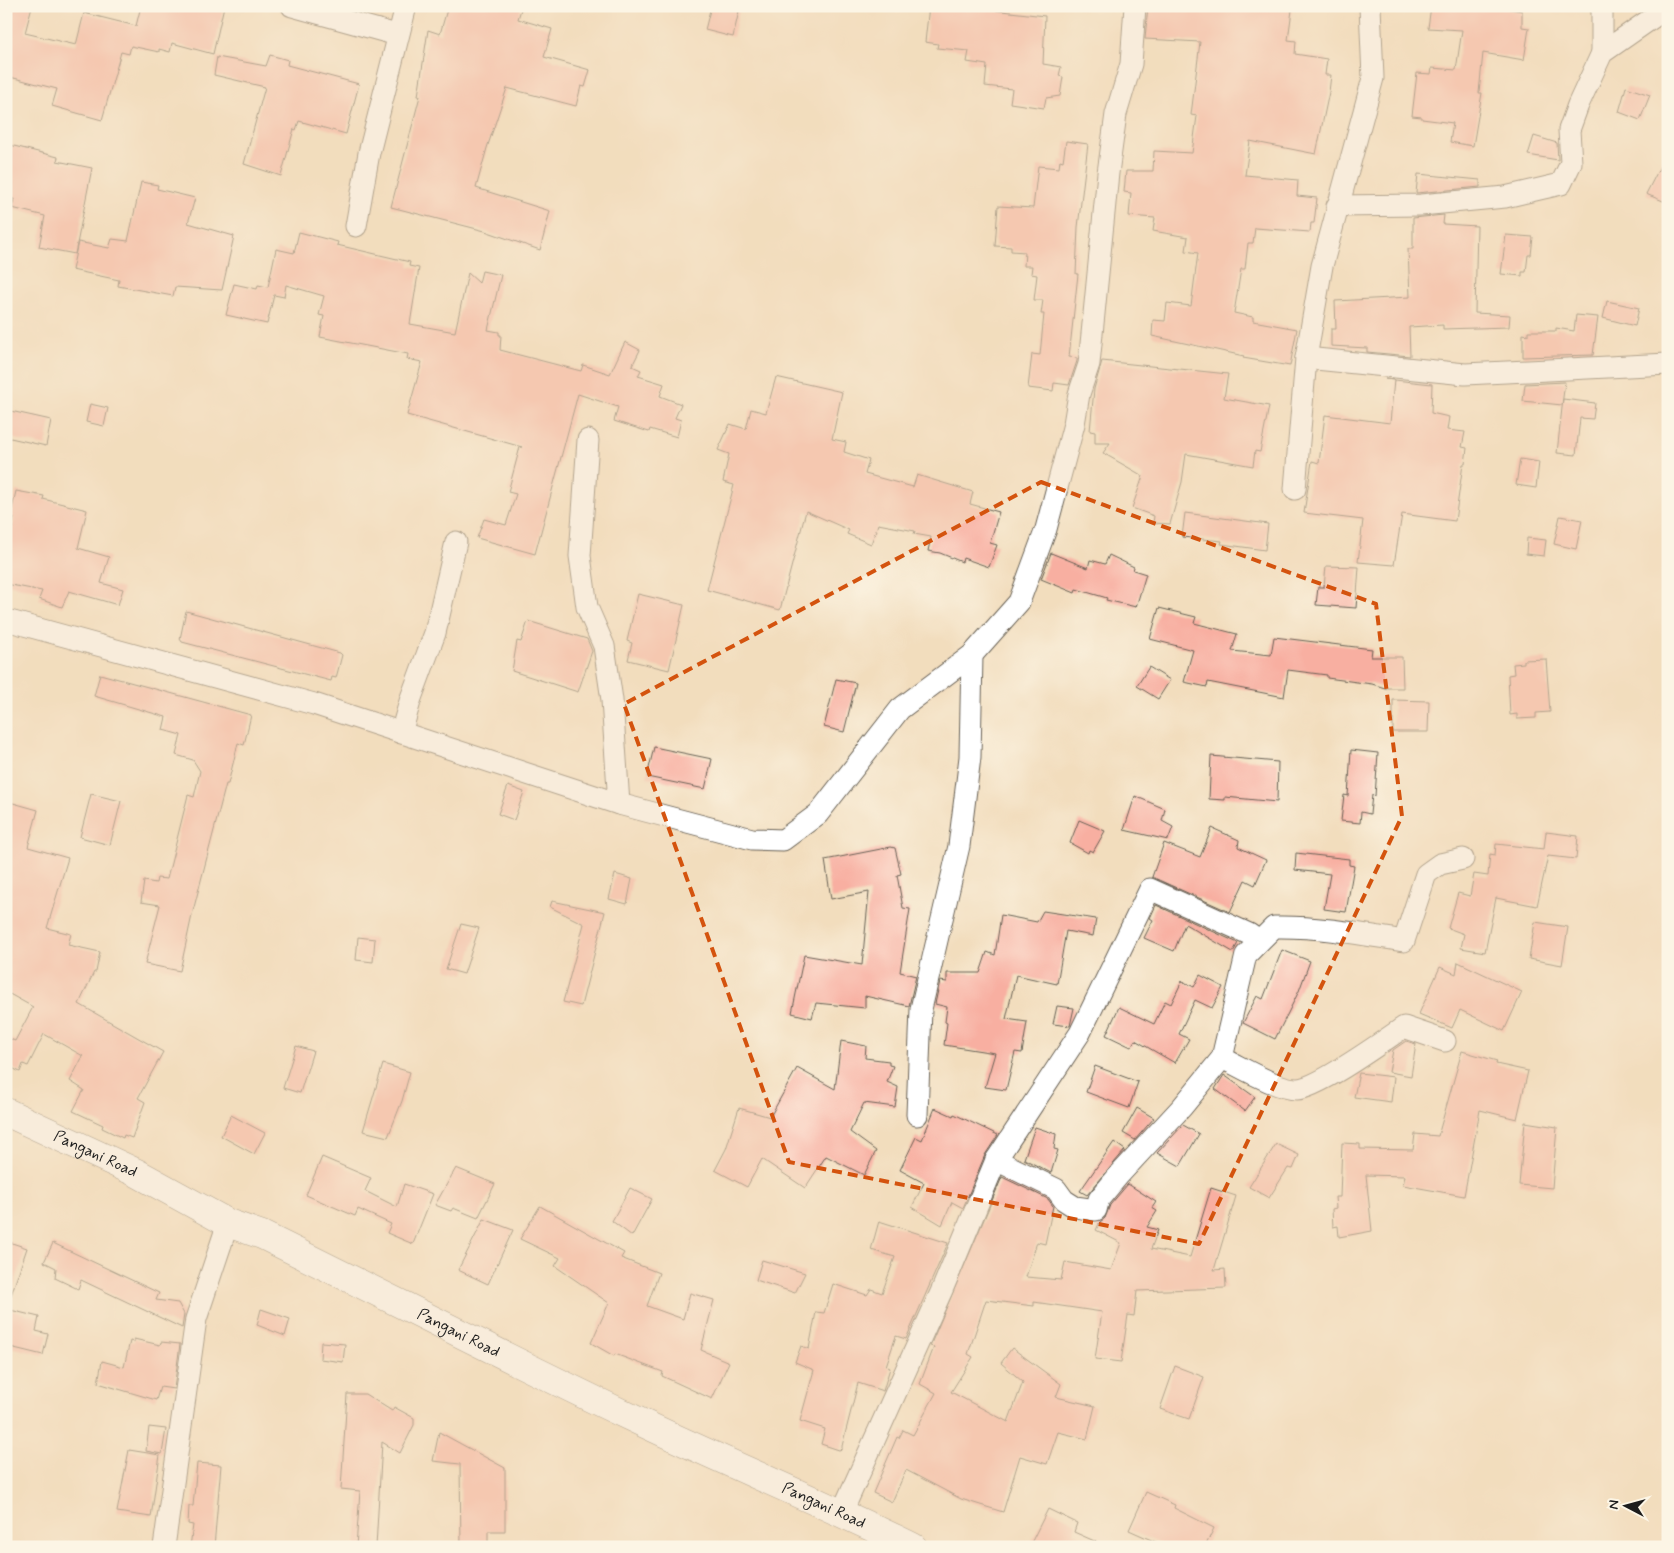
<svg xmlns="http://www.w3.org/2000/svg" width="1674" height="1553" font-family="Mynerve,sans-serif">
  <rect width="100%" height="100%" fill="#fcf5e5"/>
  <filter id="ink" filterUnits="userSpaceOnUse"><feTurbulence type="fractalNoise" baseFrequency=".02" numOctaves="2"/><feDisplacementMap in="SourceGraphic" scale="10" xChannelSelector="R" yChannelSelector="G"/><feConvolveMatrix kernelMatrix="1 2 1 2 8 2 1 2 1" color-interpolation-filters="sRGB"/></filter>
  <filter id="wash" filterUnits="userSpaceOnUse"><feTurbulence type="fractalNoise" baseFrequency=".0096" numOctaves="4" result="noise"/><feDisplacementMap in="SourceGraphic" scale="20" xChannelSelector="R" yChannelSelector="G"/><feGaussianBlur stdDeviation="1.12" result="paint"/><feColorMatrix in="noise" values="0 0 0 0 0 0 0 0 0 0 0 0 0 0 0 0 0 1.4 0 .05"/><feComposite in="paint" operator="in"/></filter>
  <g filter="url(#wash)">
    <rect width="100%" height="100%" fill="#f2ddbd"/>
    <g id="blocks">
      <g fill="#f8afa1">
        <path d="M6 6H32L25 33 76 45 84 13 136 26 141 6H224L213 54 172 43 170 52 159 49V52L131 46 129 54 121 52 102 120 52 106 57 89 6 76Z"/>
        <path d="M448 6H522L518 19 552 29 544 57 590 70 585 87 581 86 576 106 507 88 487 148 476 188 550 211 540 250 485 231 391 207 420 96H418L428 30 440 34Z"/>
        <path d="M711 6 739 11 733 37 705 30Z"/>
        <path d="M929 6H985L984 9 1045 16 1043 64 1061 67 1059 76 1063 77 1060 96 1046 98 1044 108 1010 103 1012 89 985 86 987 65 967 62 969 51 937 48 938 44 925 42Z"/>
        <path d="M1148 6H1264L1292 10 1288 40 1296 41 1295 54 1327 59 1325 75H1331L1329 92 1316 154 1250 141 1245 175 1298 180 1297 196 1317 198 1314 223H1311L1310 232 1255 228 1253 243H1248L1245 269H1241L1234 313 1253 317V321L1297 329 1290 366 1243 358 1244 356 1152 336 1153 320 1165 321 1167 303 1191 306 1198 253 1186 251 1188 237 1153 231 1155 218 1129 216 1131 193 1124 192 1126 171H1153L1154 151 1192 153 1197 116 1191 115 1200 42 1145 39Z"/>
        <path d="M1431 6H1493L1522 11V27L1529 28 1524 60 1483 53 1479 93H1482L1473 146 1450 142 1453 123 1422 119V117L1412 116 1417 73 1431 74 1432 68 1456 70 1462 30 1428 28Z"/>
        <path d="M270 55 288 60 287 65 359 84 346 134 299 121 296 130 294 129 281 176 244 164 265 87 214 75 217 57 266 66Z"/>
        <path d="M1626 87 1650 95 1640 120 1619 112Z"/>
        <path d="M1534 136 1557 143 1558 160 1528 155Z"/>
        <path d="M1066 141 1088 144 1078 227 1076 274H1078L1069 357 1077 358V361L1069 385 1054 383 1053 391 1028 388 1032 354 1040 355 1044 314H1041L1043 300H1034L1037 275 1031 274 1032 266H1024L1025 252 1011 251V247L995 246 998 206 1033 208 1038 166 1059 168 1060 160 1063 161Z"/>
        <path d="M6 144 58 157 57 161 92 168 75 254 39 247 45 216 12 208 14 199 6 198Z"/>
        <path d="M1668 151V203L1646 194Z"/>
        <path d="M1418 174 1480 180V187L1416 193Z"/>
        <path d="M141 182 158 185 157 189 195 198 188 223 234 236 222 290 175 287 173 296 118 286 119 280 72 270 78 242 109 248 112 239 128 241Z"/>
        <path d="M1444 215 1443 224 1477 226 1475 313 1510 315 1509 327 1443 329V325L1409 327 1410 356 1367 352V348L1331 346V329H1336L1335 301 1410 297 1408 249H1413V218Z"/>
        <path d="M299 232 338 242 337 245 410 262 409 266 419 268 410 324 455 332 468 273 479 283 482 271 501 275 488 330 499 332V335H501L500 350 581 371 583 365 610 374 625 342 640 350 632 366 641 370 638 376 664 384 660 396 681 404 675 418 681 420 677 437 650 429 649 432 614 421 618 407 578 394 535 554 477 538 484 519 506 525 516 494 508 492 520 447H522L407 415 422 362 407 359 408 354 320 337 324 316 319 315 324 296 286 285 284 297 274 295 267 324 226 315 234 284 257 289 258 285 268 287 276 249 294 253Z"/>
        <path d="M1506 235 1533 237 1531 255H1528L1526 272H1522V276L1501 274Z"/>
        <path d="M1607 301 1639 308 1635 326 1603 318Z"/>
        <path d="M1576 315 1598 317 1593 355 1523 357V334L1528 335V331H1556V328L1574 331Z"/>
        <path d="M1102 361 1228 374 1224 398 1269 406 1260 452 1255 451 1253 466 1186 454 1182 482 1170 524 1153 523 1154 516 1132 508 1143 476 1103 453 1110 443H1095V432L1090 431 1094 389Z"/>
        <path d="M776 377 842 392 832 439 846 442 844 452 869 460 865 474 913 487 917 475 973 492 970 504 999 512 990 543 997 545 989 567 963 558 962 562 940 553 928 551 931 537 914 534 915 531 878 524 871 544 847 534 849 530 806 511 780 610 707 590 734 485 723 482 729 454 718 450 730 424 746 429 751 409 766 413Z"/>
        <path d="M1385 379 1432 384 1431 413 1449 417 1447 430 1465 432 1462 447 1467 448 1465 464H1463L1455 521 1402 514 1394 565 1358 562 1363 520 1304 513 1312 461 1319 463 1325 415 1390 423 1394 380Z"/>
        <path d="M1565 382 1562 405 1523 401 1525 384Z"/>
        <path d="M1563 399 1595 403 1593 419 1580 418 1576 455 1557 453Z"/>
        <path d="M90 404 108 408 104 426 86 422Z"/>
        <path d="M6 410 51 420 46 446 6 437Z"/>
        <path d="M1520 459 1539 462 1536 488 1516 485Z"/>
        <path d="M16 491 44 496 43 499 87 510 78 548 109 557 101 583 123 589 118 605 69 591 62 607 39 599 42 591 6 584V554L14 518H10Z"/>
        <path d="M1185 513 1268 524 1265 550 1221 544 1222 541 1182 537Z"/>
        <path d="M1560 516 1582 520 1576 549 1554 544Z"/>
        <path d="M1527 538 1546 540 1544 556 1526 554Z"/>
        <path d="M1051 553 1088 568 1090 560 1105 564 1109 555 1134 567 1133 570 1146 574 1136 607 1106 600 1107 598 1076 589 1075 593 1041 579Z"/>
        <path d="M1326 566 1359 567 1356 608 1316 605 1318 587H1324Z"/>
        <path d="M638 594 684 605 669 670 628 660 632 643 627 641Z"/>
        <path d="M1159 608 1196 617 1194 623 1237 634 1232 651 1271 655 1274 637 1372 649 1371 657H1402L1403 688H1385L1372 684 1327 678V675L1288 670 1284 697 1208 682 1207 687 1184 682 1193 650 1150 639Z"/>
        <path d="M186 611 340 653 342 655 336 678 332 677 331 681 182 642 180 639Z"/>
        <path d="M528 621 587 639 592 651 578 692 512 671 517 641 521 642Z"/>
        <path d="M1546 659 1550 712 1536 713V718L1517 719V714L1510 715 1508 675 1514 674 1513 664 1524 663V660Z"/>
        <path d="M1149 667 1170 680 1158 699 1137 686Z"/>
        <path d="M100 674 251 715 244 745 238 743 228 784H226L192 915 180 971 145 964 160 905 141 902 144 881 156 883 157 878 167 879 188 795 194 797 200 771 193 760 176 755 181 735 163 730 166 717 94 696Z"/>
        <path d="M836 679 856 683 844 732 824 727Z"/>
        <path d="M1393 700 1429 701 1428 732H1393Z"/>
        <path d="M654 747 712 759 705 789 647 777Z"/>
        <path d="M1351 750 1378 753 1375 796 1372 795 1370 814 1361 812 1360 823 1341 821 1344 795 1348 796Z"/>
        <path d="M1211 756 1278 762 1277 802 1225 797V800L1209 799Z"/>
        <path d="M508 786 524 792 514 820 498 814Z"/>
        <path d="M91 794 121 801 110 845 80 837Z"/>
        <path d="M1135 796 1165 809 1162 821 1173 827 1168 840 1124 830Z"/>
        <path d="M6 801 38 810 28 847 68 858 47 928 71 934 68 945 100 952 96 972H94L79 1004 163 1052 138 1098 145 1102 132 1138 124 1135 123 1138 102 1128 103 1125 73 1111 84 1090 70 1081 83 1056 44 1034 28 1066 23 1064 20 1072 6 1065V1037L15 1041 33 1007 6 992Z"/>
        <path d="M1079 820 1105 831 1093 852 1089 850 1088 853 1070 843Z"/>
        <path d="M1212 828 1239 840 1238 847 1266 860 1255 885 1245 880 1230 912 1152 877 1164 843 1200 857Z"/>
        <path d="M1546 832 1578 836 1576 859 1548 856 1537 906 1496 898 1485 952 1461 948 1464 934 1448 928 1458 893 1470 896 1474 874 1488 876 1490 854 1495 855 1496 844 1544 849Z"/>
        <path d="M891 847 895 848 901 874 897 875 903 908 910 909 900 972 916 976 909 1006 865 996V1008L816 1003 812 1018 792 1013 804 955 862 965 869 892 831 899 825 860Z"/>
        <path d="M1296 853 1349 859V865L1354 866 1346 912 1324 909 1330 874 1295 870Z"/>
        <path d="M615 874 632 879 627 904 609 899Z"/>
        <path d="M552 901 605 912 581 1006 563 1002 584 924 550 907Z"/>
        <path d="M1156 905 1238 943 1233 952 1185 924 1174 951 1144 938 1153 920 1150 918Z"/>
        <path d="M1043 911 1096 919 1093 936 1066 931 1057 984 1016 975 1006 1019 1027 1022 1022 1053 1015 1052 1006 1090 985 1087 995 1053 944 1045 947 1023 945 1022 947 1007 935 1004 940 981 947 982V973H980L987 952 995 955 1001 915 1037 922Z"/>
        <path d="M1535 922 1568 927 1562 965 1529 959Z"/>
        <path d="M461 924 479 928 464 974 446 969Z"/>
        <path d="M358 937 375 939 373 962 356 960Z"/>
        <path d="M1282 950 1310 961 1299 991 1275 1039 1243 1023 1257 996 1263 999Z"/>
        <path d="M1458 962 1522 992 1504 1031 1460 1010 1452 1028 1419 1014 1440 967 1456 974Z"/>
        <path d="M1200 975 1223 987 1212 1008 1195 1000 1179 1034 1189 1039 1175 1063 1135 1040 1131 1047 1106 1035 1119 1007 1154 1024 1165 1001 1171 1004 1182 981 1194 987Z"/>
        <path d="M1057 1006 1074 1008 1070 1026 1053 1024Z"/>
        <path d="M841 1041 866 1046 865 1058 889 1061V1065L893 1066 887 1082 898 1087 895 1107 864 1103 850 1132 876 1151 864 1175 826 1156 805 1188 762 1159 747 1187 715 1170 726 1149 739 1108 770 1117 797 1068 835 1089Z"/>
        <path d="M1406 1041 1416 1044 1411 1076 1389 1072 1393 1050Z"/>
        <path d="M296 1046 313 1051 300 1093 283 1088Z"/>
        <path d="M1462 1051 1497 1061 1496 1064 1528 1071 1517 1119 1480 1110 1464 1196 1403 1185 1405 1176 1366 1175 1372 1231 1339 1237 1338 1226 1333 1227 1332 1209 1336 1208 1335 1197H1340L1342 1143 1360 1144V1149L1413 1150 1415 1134 1438 1136Z"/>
        <path d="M383 1064 410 1072 402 1101 388 1137 363 1131Z"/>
        <path d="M1095 1066 1138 1082 1129 1108 1086 1092Z"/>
        <path d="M1359 1073 1394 1077 1391 1102 1354 1097Z"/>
        <path d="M1224 1075 1255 1097 1245 1111 1215 1089Z"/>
        <path d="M935 1108 953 1116 954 1114 998 1135 985 1155 963 1208 952 1202 942 1225 912 1207 924 1183 900 1170 916 1137 922 1140Z"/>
        <path d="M1137 1108 1154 1118 1135 1140 1123 1133Z"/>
        <path d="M231 1115 265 1133 254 1154 221 1136Z"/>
        <path d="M1525 1122 1557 1127 1552 1188 1519 1185Z"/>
        <path d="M1183 1125 1199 1134 1180 1166 1157 1153Z"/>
        <path d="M1035 1127 1056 1134 1054 1149 1058 1150 1051 1173 1024 1159Z"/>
        <path d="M1114 1142 1125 1150 1087 1195 1080 1191Z"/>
        <path d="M1276 1144 1299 1155 1293 1169 1288 1168 1269 1198 1249 1187Z"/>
        <path d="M322 1157 371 1178 365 1191 397 1207 404 1184 433 1194 413 1244 387 1233 391 1224 358 1209 355 1216 306 1195Z"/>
        <path d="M456 1168 495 1184 478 1218 453 1208 451 1211 435 1205Z"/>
        <path d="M1002 1177 1048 1199 1053 1206 1045 1244 1037 1242 1026 1277 1061 1280 1065 1262 1111 1270 1121 1243 1096 1230 1100 1222 1105 1218 1110 1205 1128 1184 1156 1202 1152 1208 1157 1211 1147 1227 1158 1230 1151 1249 1190 1257 1211 1188 1236 1196 1214 1270 1225 1269 1226 1288 1137 1291 1134 1316 1128 1315 1121 1362 1095 1359 1102 1312 1034 1302V1306L986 1300 968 1354 973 1357 951 1392 1008 1422 1023 1382 1001 1363 1012 1348 1061 1384 1056 1397 1095 1406 1087 1439 1058 1432 1047 1464 1020 1456 1003 1512 961 1499 906 1470 892 1502 873 1493 897 1437 899 1438 903 1430 913 1435 936 1393 920 1384 934 1347 930 1346Z"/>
        <path d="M630 1188 652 1199 632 1236 612 1221Z"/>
        <path d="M540 1206 624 1253 621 1258 659 1273 647 1306 683 1319 690 1293 714 1300 701 1350 729 1362 712 1399 662 1376 663 1372 615 1354 614 1356 591 1343 609 1303 555 1266 560 1258 520 1239Z"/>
        <path d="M484 1219 513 1230 488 1284 458 1270Z"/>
        <path d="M879 1221 948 1243 906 1339 896 1336 886 1366 890 1368 883 1391 858 1383 842 1446V1449L839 1450 821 1444 825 1429 800 1421 814 1370 795 1362 801 1346 809 1349 816 1312 824 1313 833 1284 867 1295 871 1289 882 1293 895 1257 871 1250Z"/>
        <path d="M6 1241 27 1248 9 1301 6 1300Z"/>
        <path d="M53 1243 159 1293 156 1300 178 1303 184 1314 182 1328 81 1280 78 1289 55 1278 56 1268 44 1262Z"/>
        <path d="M762 1260 805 1273 795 1293 756 1280Z"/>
        <path d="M6 1309 39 1317 36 1331 48 1334 43 1355 6 1346Z"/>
        <path d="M261 1309 290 1319 285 1336 257 1325Z"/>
        <path d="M134 1339 160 1345 161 1342 180 1344 174 1389 160 1387 156 1400 98 1383 102 1361 124 1367 130 1341 134 1342Z"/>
        <path d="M321 1342 345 1344 343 1362 320 1359Z"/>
        <path d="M1175 1366 1204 1377 1189 1419 1160 1409Z"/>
        <path d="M347 1394H365L392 1411 394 1407 414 1418V1425L400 1453 382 1442 376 1547H356L360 1491 341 1489Z"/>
        <path d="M149 1427 166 1429 162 1454 146 1451Z"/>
        <path d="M439 1432 505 1468V1531H488V1547H461L460 1464 433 1461Z"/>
        <path d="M129 1450 160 1455 151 1517 117 1512Z"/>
        <path d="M197 1463 221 1465 214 1547H190L193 1525 188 1524 189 1506H193Z"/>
        <path d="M1146 1492 1175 1505 1174 1508 1214 1528 1205 1547H1167L1129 1530Z"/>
        <path d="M1048 1509 1077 1523 1074 1532 1108 1547H1029Z"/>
      </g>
    </g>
  </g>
  <g filter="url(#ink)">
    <use href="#blocks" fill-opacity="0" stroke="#676054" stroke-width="1"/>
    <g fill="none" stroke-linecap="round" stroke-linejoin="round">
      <defs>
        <g id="minor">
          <path d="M292 6 397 35"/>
          <path d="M1600 6 1602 10V53"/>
          <path d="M1337 206 1421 205 1505 197 1561 184 1571 163 1569 130 1578 105 1602 53 1668 7"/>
          <path d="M356 226 369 153 406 6"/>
          <path d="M1306 358 1465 374 1668 364"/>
          <path d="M588 440 580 556 587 607 604 646 612 700 619 804"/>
          <path d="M1295 489 1306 358 1322 266 1373 78 1370 6"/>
          <path d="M6 620 314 704 619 804 752 839 783 840 818 814 900 709 972 655 1019 602 1046 529 1074 424 1079 394 1089 364 1108 173 1116 114 1131 64 1135 6"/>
          <path d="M401 733 411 698 435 633 456 542"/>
          <path d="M1222 1058C1241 1067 1277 1089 1297 1089 1317 1089 1385 1040 1404 1027L1445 1041"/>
          <path d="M917 1115 921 1009 959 846 970 757 972 655"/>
          <path d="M996 1160 1056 1189 1064 1200 1075 1207 1096 1210 1099 1199 1119 1175 1182 1107 1222 1058 1246 955 1274 927C1318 926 1361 934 1404 941L1426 874 1440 864 1463 859"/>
          <path d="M842 1512 942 1290 996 1160 1080 1033 1150 889 1249 934 1259 941"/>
          <path d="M164 1547 196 1319 228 1223"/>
        </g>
        <g id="major">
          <path id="s1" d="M6 1112 137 1173 228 1223 262 1235C384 1295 505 1357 628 1416 722 1461 819 1501 913 1547"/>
        </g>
      </defs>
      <use href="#minor" stroke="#676054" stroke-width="23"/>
      <use href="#major" stroke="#676054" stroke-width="29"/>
      <use href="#minor" stroke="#fff" stroke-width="21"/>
      <use href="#major" stroke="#fff" stroke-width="28"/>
    </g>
  </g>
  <path d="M0 0H1674V1553H0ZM1041 482 1376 604 1402 816 1199 1244 789 1162 624 704Z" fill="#f2ddbd" fill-opacity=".55" fill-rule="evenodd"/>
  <path fill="none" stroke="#d4530e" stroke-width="4" stroke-dasharray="10 6" stroke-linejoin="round" d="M1041 482 1376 604 1402 816 1199 1244 789 1162 624 704Z"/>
  <g text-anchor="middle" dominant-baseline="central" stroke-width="4" stroke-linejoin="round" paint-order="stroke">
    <g font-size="16" fill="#1c1c1c" stroke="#fcf5e5">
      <text stroke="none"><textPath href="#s1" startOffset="99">Pangani Road</textPath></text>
      <text stroke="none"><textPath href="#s1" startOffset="504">Pangani Road</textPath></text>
      <text stroke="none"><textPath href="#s1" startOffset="908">Pangani Road</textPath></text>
    </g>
  </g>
  <rect width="1674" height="1553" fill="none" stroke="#fcf5e5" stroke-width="25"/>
  <g transform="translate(1626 1506) rotate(276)" stroke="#fcf5e5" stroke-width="4" paint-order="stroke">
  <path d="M0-4L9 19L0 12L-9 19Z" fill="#1c1c1c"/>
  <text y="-8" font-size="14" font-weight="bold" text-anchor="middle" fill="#1c1c1c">N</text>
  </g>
</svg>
